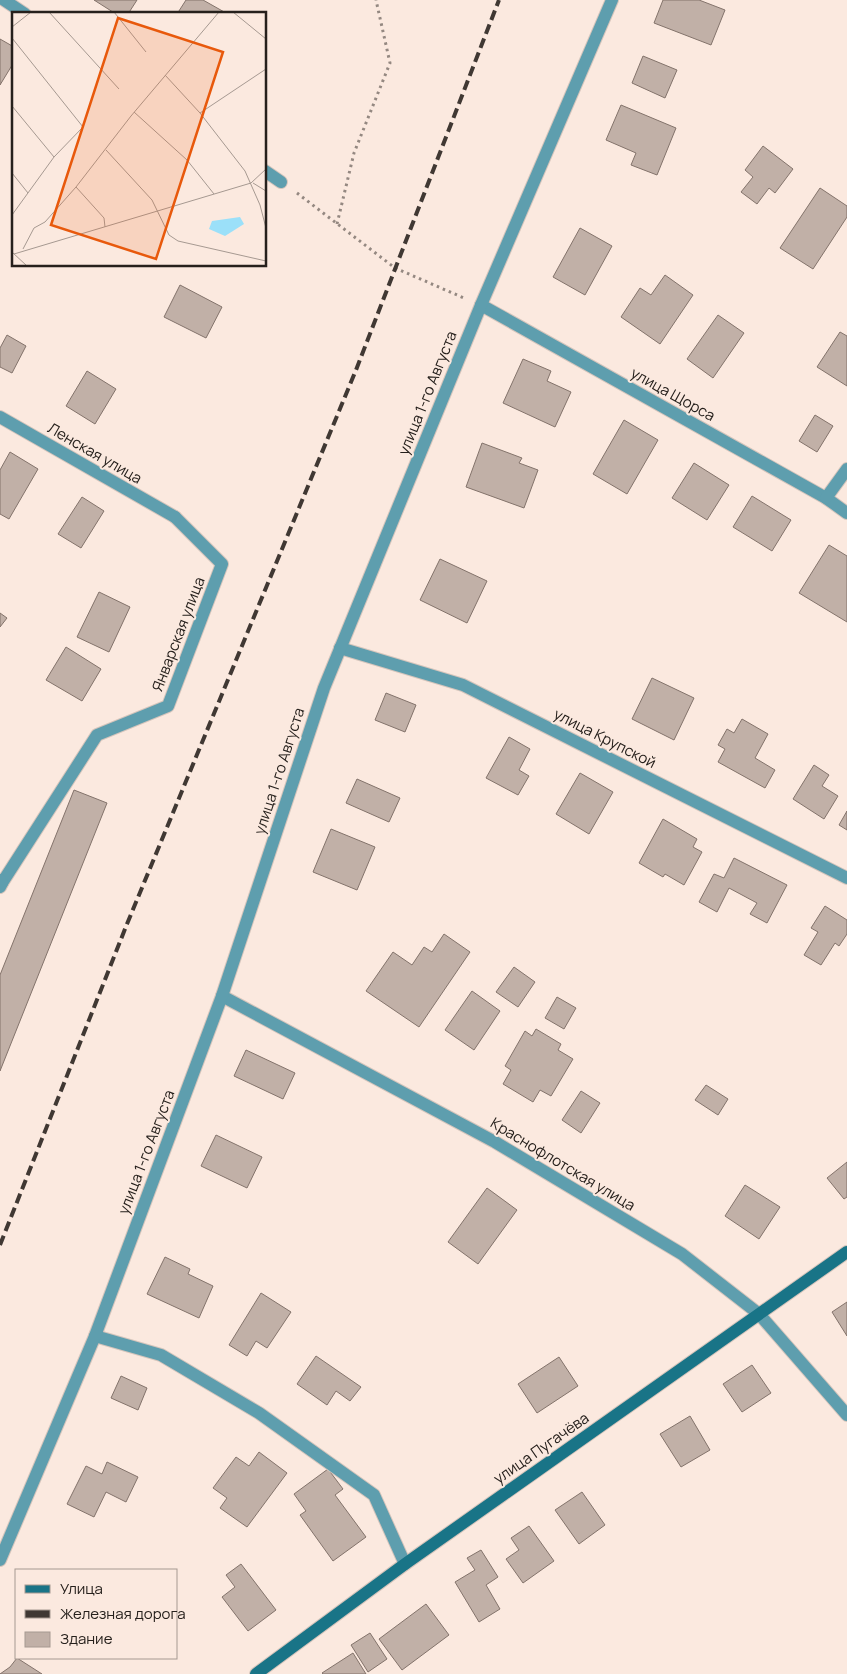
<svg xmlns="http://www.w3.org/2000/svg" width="847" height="1674" font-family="Manrope,sans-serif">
  <rect width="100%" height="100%" fill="#fbe9df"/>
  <g fill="#c1b0a7" stroke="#83736b">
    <path d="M94 0H137L128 14H116Z"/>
    <path d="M186 0H203L226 13 177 14Z"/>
    <path d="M663 0H699L725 10 711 45 654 23Z"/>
    <path d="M0 39 14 47V62L0 85Z"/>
    <path d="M643 56 677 70 665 98 632 83Z"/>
    <path d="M621 105 676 128 657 175 631 165 636 153 606 140Z"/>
    <path d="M763 146 793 169 775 193 769 188 757 204 741 192 753 177 745 170Z"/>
    <path d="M820 188 847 206V217L813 269 780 248Z"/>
    <path d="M580 228 612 246 585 295 553 277Z"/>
    <path d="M665 275 693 295 660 344 621 317 640 288 651 295Z"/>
    <path d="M180 285 222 307 206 338 164 317Z"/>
    <path d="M718 315 744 333 713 378 687 359Z"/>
    <path d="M840 332 847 336V386L817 367Z"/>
    <path d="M7 335 26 346 12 373 0 367V348Z"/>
    <path d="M523 359 551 371 547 381 571 392 555 427 503 403Z"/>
    <path d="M87 371 116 389 95 424 66 406Z"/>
    <path d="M815 415 833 426 817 452 799 441Z"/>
    <path d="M624 420 658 440 627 494 593 474Z"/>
    <path d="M482 443 522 458 519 463 538 470 524 508 466 487Z"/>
    <path d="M10 452 38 469 9 519 0 514V470Z"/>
    <path d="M694 463 729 485 707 520 672 498Z"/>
    <path d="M752 496 791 520 772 551 733 527Z"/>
    <path d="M82 497 104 511 81 548 58 534Z"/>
    <path d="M829 545 847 556V622L799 593Z"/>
    <path d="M440 559 487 581 467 623 420 600Z"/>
    <path d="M99 592 130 607 109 652 77 637Z"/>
    <path d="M0 613 7 618 0 627Z"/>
    <path d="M66 647 101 669 82 701 46 680Z"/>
    <path d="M652 678 694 698 674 740 632 719Z"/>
    <path d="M386 693 416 705 405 732 375 720Z"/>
    <path d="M742 719 768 734 755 758 775 770 765 788 718 762 725 749 718 745 727 729 734 733Z"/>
    <path d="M509 737 530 749 519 770 529 776 518 795 486 778Z"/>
    <path d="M814 765 829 775 822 786 838 796 824 819 793 799Z"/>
    <path d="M580 773 613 792 589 834 556 814Z"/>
    <path d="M357 779 400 798 389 822 346 803Z"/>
    <path d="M74 790 107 803 0 1071V975Z"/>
    <path d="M847 811V830L839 825Z"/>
    <path d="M663 819 697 839 693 847 702 852 684 885 665 874 663 877 639 863Z"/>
    <path d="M331 829 375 847 357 890 313 872Z"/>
    <path d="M734 858 787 885 767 923 750 914 757 903 729 888 717 912 699 902 714 874 724 878Z"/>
    <path d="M825 906 847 920V934L839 946 835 943 821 965 804 955 818 932 811 928Z"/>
    <path d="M444 934 470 952 419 1027 366 991 393 952 412 965 424 947 432 952Z"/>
    <path d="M514 967 535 982 518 1007 496 992Z"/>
    <path d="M472 991 500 1011 474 1050 445 1030Z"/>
    <path d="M557 997 576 1008 564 1029 545 1018Z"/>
    <path d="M536 1029 561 1044 558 1050 573 1059 551 1096 540 1090 533 1102 503 1084 511 1070 505 1066 525 1031 532 1036Z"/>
    <path d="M246 1050 295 1073 283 1099 234 1076Z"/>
    <path d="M706 1085 728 1099 718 1115 695 1100Z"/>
    <path d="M581 1091 600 1103 581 1133 562 1120Z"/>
    <path d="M216 1135 262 1157 247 1188 201 1166Z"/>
    <path d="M847 1162V1197L844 1199 827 1178Z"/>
    <path d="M745 1185 780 1207 759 1239 725 1216Z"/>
    <path d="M487 1188 517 1210 478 1264 448 1242Z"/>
    <path d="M165 1257 190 1269 188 1274 213 1286 199 1318 147 1294Z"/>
    <path d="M261 1293 291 1312 267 1348 256 1341 247 1356 229 1345Z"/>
    <path d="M847 1302V1336L832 1312Z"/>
    <path d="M316 1356 361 1387 350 1401 336 1391 327 1405 297 1384Z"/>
    <path d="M559 1357 578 1386 537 1413 518 1384Z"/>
    <path d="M752 1365 771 1393 742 1412 723 1384Z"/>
    <path d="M121 1376 147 1388 138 1410 111 1398Z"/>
    <path d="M690 1416 710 1450 681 1467 660 1434Z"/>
    <path d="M259 1452 287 1473 247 1527 220 1508 227 1498 213 1488 236 1457 249 1466Z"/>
    <path d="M107 1462 138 1477 126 1502 106 1492 94 1517 67 1504 86 1466 102 1474Z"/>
    <path d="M328 1469 343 1489 335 1495 366 1537 333 1561 300 1515 306 1511 294 1494Z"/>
    <path d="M582 1492 605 1525 579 1544 555 1510Z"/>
    <path d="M529 1526 554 1561 523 1583 506 1559 519 1550 511 1538Z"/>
    <path d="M481 1550 498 1577 486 1585 500 1609 479 1622 455 1582 475 1570 467 1558Z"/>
    <path d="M241 1564 276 1610 248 1631 222 1597 235 1587 226 1575Z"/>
    <path d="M426 1604 449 1635 402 1670 379 1639Z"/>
    <path d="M370 1633 387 1659 368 1672 351 1645Z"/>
    <path d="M353 1653 366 1674H323L322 1673Z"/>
    <path d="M17 1658 42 1674H0L10 1667Z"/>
  </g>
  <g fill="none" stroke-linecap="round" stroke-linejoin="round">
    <defs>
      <path id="lane" d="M2 883 97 735 168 706 222 564 175 517"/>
      <g id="street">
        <path d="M4 0 25 14"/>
        <path d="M265 171 281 182"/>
        <path d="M481 305 826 498 847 513"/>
        <path d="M0 417 175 517"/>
        <path d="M826 498 847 469"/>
        <path d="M340 648 463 685 847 878"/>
        <path d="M0 880 2 883 0 887"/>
        <path d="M222 996 495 1142 682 1254 759 1314 847 1415"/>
        <path d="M95 1336 161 1355 259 1413 374 1495 405 1564"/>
        <path d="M0 1560 95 1336 222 996 324 688 481 305 612 0"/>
      </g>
      <path id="secondary" d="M256 1674 405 1564 847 1252"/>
    </defs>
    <use href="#lane" stroke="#d5c5bc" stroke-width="14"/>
    <use href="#street" stroke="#d5c5bc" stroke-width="14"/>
    <use href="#secondary" stroke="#d5c5bc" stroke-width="14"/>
    <g stroke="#948881" stroke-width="3" stroke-dasharray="2.5 4" stroke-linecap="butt">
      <path d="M297 193 395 268 464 298"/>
      <path d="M337 224 354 153 390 63 376 0"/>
    </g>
    <use href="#lane" stroke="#5e9eae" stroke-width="12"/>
    <use href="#street" stroke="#5e9eae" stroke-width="12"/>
    <use href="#secondary" stroke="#197487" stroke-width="12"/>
    <path stroke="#403833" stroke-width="4" stroke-dasharray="10 5" stroke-linecap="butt" d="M0 1245 127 924 356 370 499 0"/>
  </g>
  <g text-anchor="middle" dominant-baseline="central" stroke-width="4" stroke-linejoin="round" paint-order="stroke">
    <g font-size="15" fill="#26201c" stroke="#fbe9df">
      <text transform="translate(427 393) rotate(-68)">улица 1-го Августа</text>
      <text transform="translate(673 394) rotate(29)">улица Щорса</text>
      <text transform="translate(95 453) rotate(30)">Ленская улица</text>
      <text transform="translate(178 634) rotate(-69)">Январская улица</text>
      <text transform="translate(605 738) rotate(27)">улица Крупской</text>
      <text transform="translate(279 771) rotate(-72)">улица 1-го Августа</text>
      <text transform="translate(146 1152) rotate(-69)">улица 1-го Августа</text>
      <text transform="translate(563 1164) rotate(31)">Краснофлотская улица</text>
      <text transform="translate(541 1448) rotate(-35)">улица Пугачёва</text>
    </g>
  </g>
  <g transform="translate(12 12)">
    <rect width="254" height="254" fill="#fbe9df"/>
    <path d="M228 205 232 212 213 224 197 217 200 209Z" fill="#9be0f9"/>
    <path fill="none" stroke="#a69991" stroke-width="1" d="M37 0 107 77M102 0 134 40M221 0 254 27M0 15 19 0M0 26 71 115 42 145 0 203M153 63 188 101 233 159 248 193 254 216M0 94 42 145M122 100 175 148 202 182M188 101 254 57M94 138 140 188 157 223 166 229 254 249M0 161 16 181M241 171 254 179M64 175 92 206 93 215M11 237 22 216 33 210 64 175 119 104 207 0M0 240 15 254M2 242 239 171 254 157"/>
    <path fill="#e8590c" fill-opacity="0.15" stroke="#e8590c" stroke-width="2.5" d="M106 6 211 40 144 247 39 213Z"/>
    <rect width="254" height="254" fill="none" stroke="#26201c" stroke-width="2.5"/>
  </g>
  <rect x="15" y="1569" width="162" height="90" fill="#fbe9df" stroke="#a69991"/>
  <rect x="25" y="1585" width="25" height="8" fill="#197487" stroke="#a69991"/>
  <text x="60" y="1594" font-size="15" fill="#26201c">Улица</text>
  <rect x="25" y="1610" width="25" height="8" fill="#403833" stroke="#a69991"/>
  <text x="60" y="1619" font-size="15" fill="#26201c">Железная дорога</text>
  <rect x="25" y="1632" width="25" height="15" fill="#c1b0a7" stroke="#a69991"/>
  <text x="60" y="1644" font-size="15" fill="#26201c">Здание</text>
</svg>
